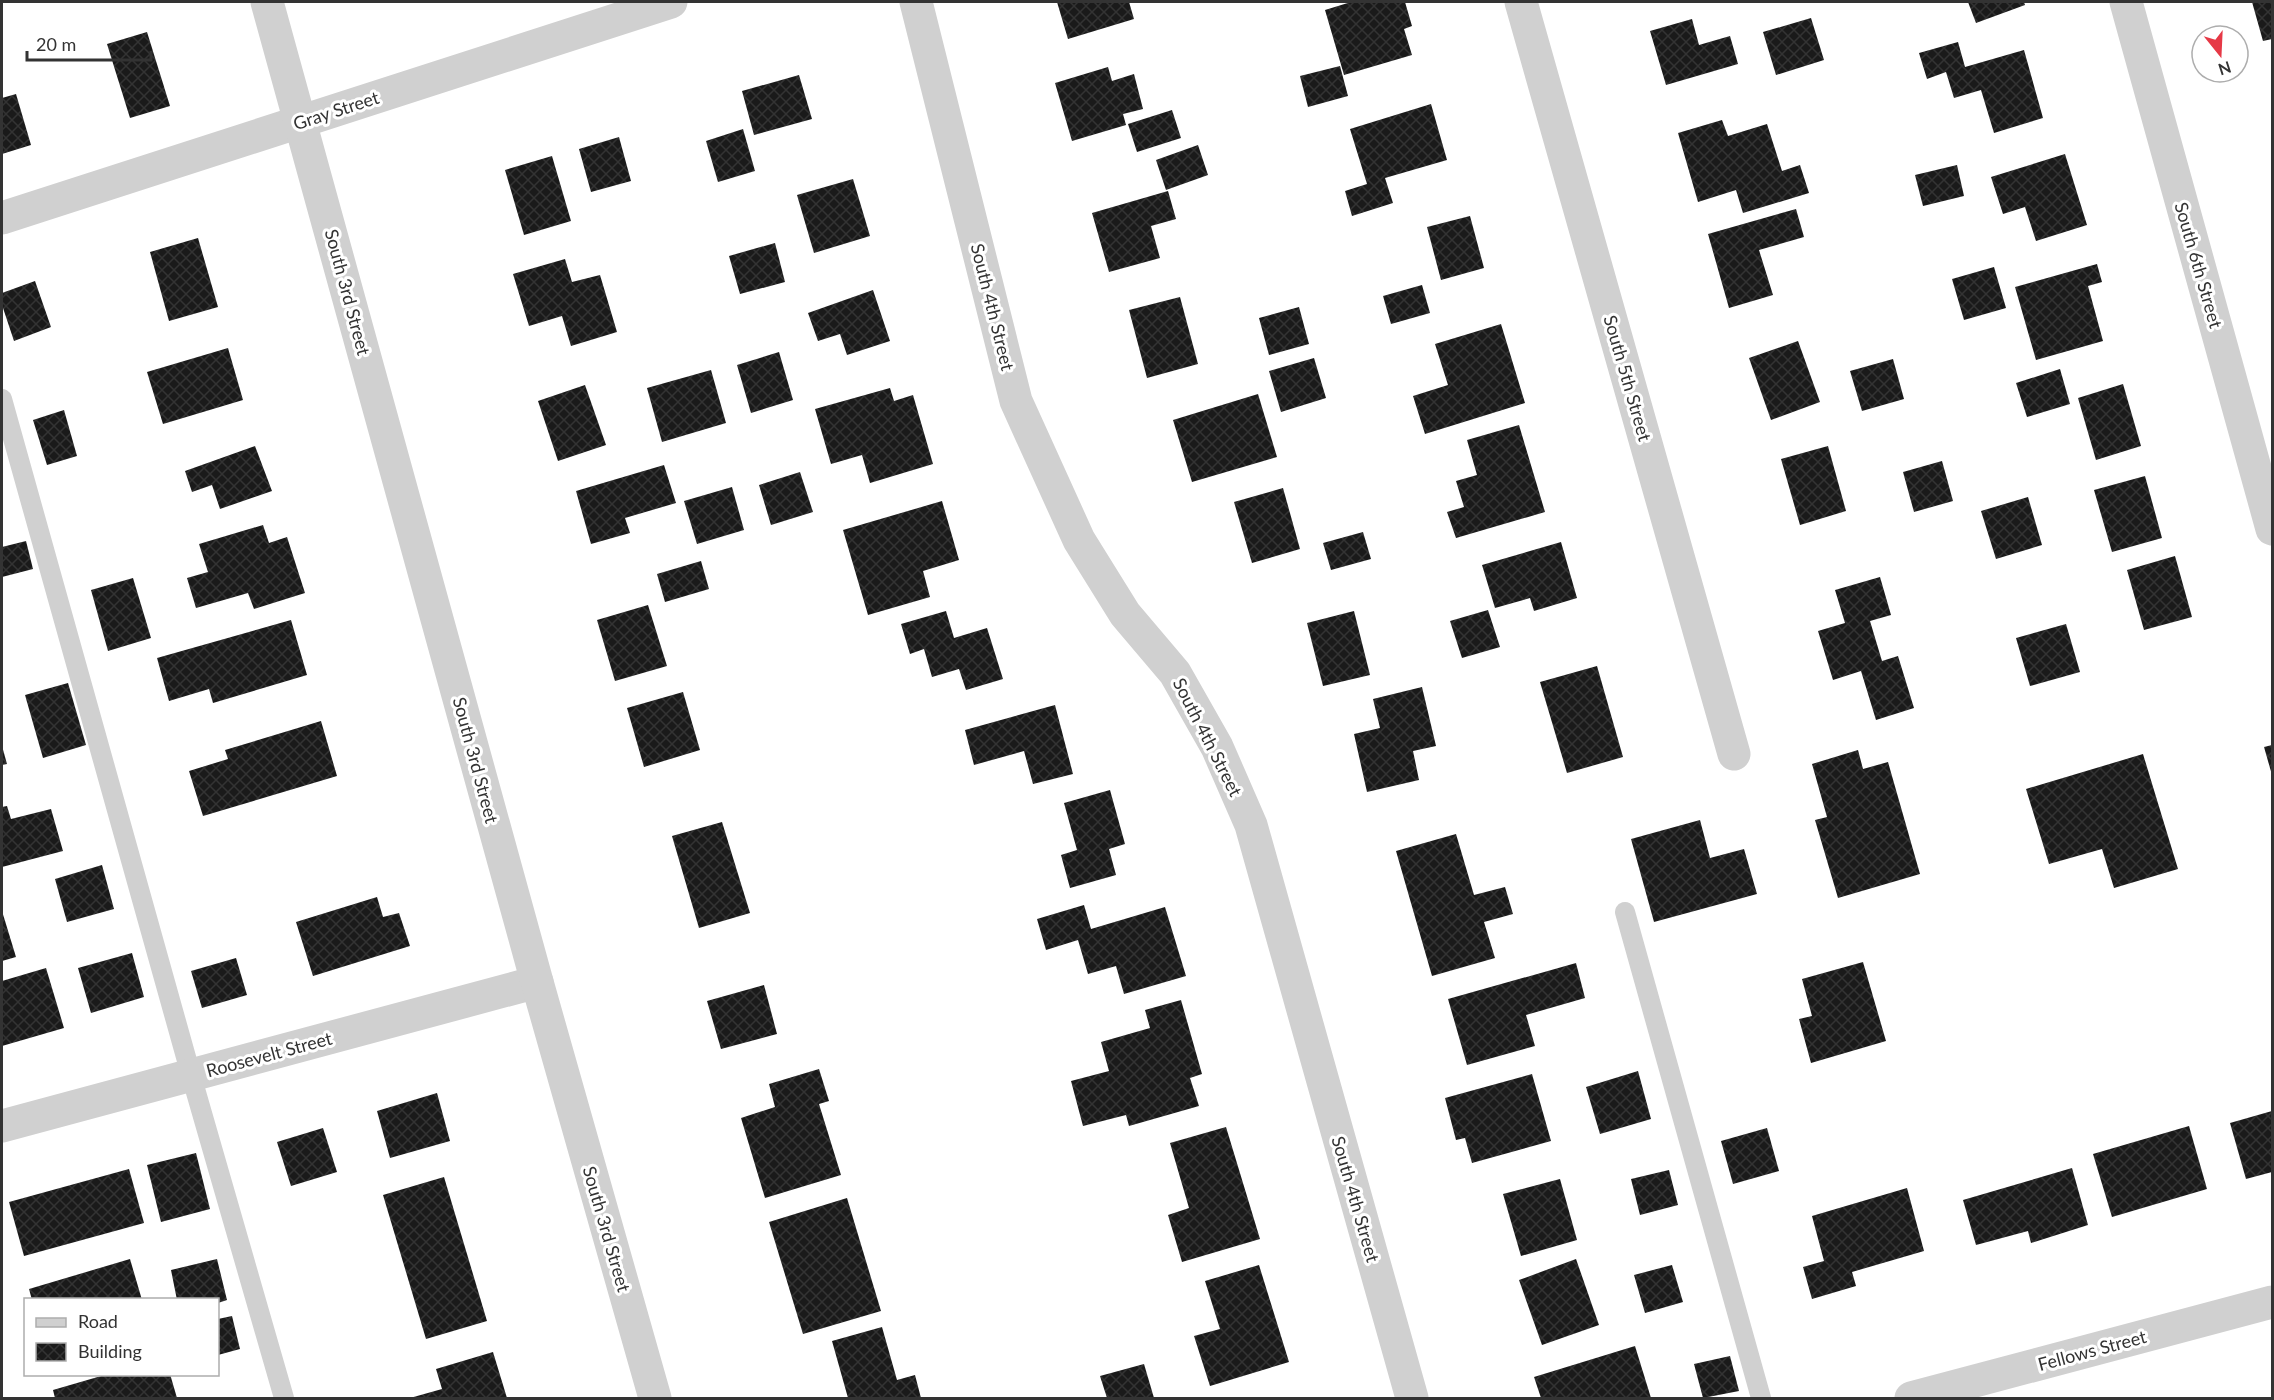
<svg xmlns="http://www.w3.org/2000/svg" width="2274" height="1400" font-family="Lato,sans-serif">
  <defs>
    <pattern id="building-cross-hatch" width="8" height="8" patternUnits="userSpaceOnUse" patternTransform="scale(1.5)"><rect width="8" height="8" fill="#1a1a1a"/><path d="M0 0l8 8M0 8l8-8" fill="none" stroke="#333"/></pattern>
  </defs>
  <rect width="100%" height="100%" fill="#fff"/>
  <g fill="url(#building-cross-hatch)">
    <path d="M1057 2H1129L1134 19 1068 39Z"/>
    <path d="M1351 2H1405L1412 26 1404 29 1412 55 1344 75 1325 10Z"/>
    <path d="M1968 2H2024L2025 5 1976 23Z"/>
    <path d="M2252 2H2272V39L2263 41Z"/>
    <path d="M1811 18 1824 60 1776 75 1763 32Z"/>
    <path d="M1692 19 1699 45 1730 36 1738 64 1666 85 1650 31Z"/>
    <path d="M147 32 170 106 130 118 107 44Z"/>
    <path d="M1958 42 1965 67 2024 50 2043 118 1994 133 1981 90 1954 98 1946 72 1927 79 1919 53Z"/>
    <path d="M1340 66 1348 96 1308 107 1300 76Z"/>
    <path d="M1108 67 1112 81 1134 74 1143 109 1123 114 1126 125 1072 141 1055 83Z"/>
    <path d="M799 75 812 119 754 135 742 91Z"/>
    <path d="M16 94 31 145 2 154V98Z"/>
    <path d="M1431 104 1447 160 1385 178 1393 203 1352 216 1345 191 1367 184 1350 129Z"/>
    <path d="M1172 110 1181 138 1137 152 1128 124Z"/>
    <path d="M1722 120 1728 136 1767 124 1782 171 1800 165 1809 193 1743 213 1736 190 1698 202 1678 133Z"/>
    <path d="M743 129 755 171 718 182 706 141Z"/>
    <path d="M619 137 631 181 591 192 579 149Z"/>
    <path d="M1198 145 1208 175 1166 190 1156 160Z"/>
    <path d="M2065 154 2087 225 2036 241 2025 207 2003 214 1991 177Z"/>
    <path d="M552 156 571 221 524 235 505 170Z"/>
    <path d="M1957 165 1964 196 1923 206 1915 175Z"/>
    <path d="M853 179 870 236 814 253 797 195Z"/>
    <path d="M1168 191 1176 219 1151 226 1160 258 1109 272 1092 213Z"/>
    <path d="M1796 209 1804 237 1759 250 1773 295 1729 308 1708 234Z"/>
    <path d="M1470 216 1484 268 1441 280 1427 227Z"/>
    <path d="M198 238 218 307 169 321 150 252Z"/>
    <path d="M775 243 785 282 740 294 729 256Z"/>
    <path d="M565 259 572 282 600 275 617 332 571 346 562 316 529 326 513 274Z"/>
    <path d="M2097 264 2102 282 2088 286 2103 341 2036 360 2015 287Z"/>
    <path d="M1994 267 2006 308 1964 320 1952 279Z"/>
    <path d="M35 281 51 327 14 341 2 305V293Z"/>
    <path d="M1422 285 1430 313 1391 324 1383 296Z"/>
    <path d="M873 290 890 341 847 355 840 334 818 341 808 313Z"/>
    <path d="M1180 297 1198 364 1147 378 1129 310Z"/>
    <path d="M1299 307 1309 344 1269 355 1259 318Z"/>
    <path d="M1501 324 1525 403 1425 434 1413 396 1448 385 1435 344Z"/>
    <path d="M1798 341 1820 402 1771 420 1749 358Z"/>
    <path d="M228 348 243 400 163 424 147 372Z"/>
    <path d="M779 352 793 400 751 413 737 365Z"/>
    <path d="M1314 358 1326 398 1281 412 1269 371Z"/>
    <path d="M1893 359 1904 399 1862 411 1850 371Z"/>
    <path d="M2060 369 2070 404 2027 417 2016 383Z"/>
    <path d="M711 370 726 423 662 442 647 388Z"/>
    <path d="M2123 384 2141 446 2096 460 2078 398Z"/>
    <path d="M585 385 606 445 558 461 538 401Z"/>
    <path d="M890 388 894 401 913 395 933 464 870 483 862 455 831 464 815 409Z"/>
    <path d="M1258 394 1277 457 1192 482 1173 420Z"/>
    <path d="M64 410 77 456 47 465 33 420Z"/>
    <path d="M1519 425 1545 512 1456 538 1447 512 1464 507 1456 481 1477 475 1467 440Z"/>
    <path d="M255 446 272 491 220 509 212 485 192 492 185 471Z"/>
    <path d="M1828 446 1846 511 1800 525 1781 459Z"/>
    <path d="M1942 461 1953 501 1914 512 1903 472Z"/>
    <path d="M664 465 676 503 625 518 630 533 591 544 576 491Z"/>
    <path d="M800 472 813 512 771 525 759 485Z"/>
    <path d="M2145 476 2162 538 2112 552 2094 490Z"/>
    <path d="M732 487 744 530 697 544 684 501Z"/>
    <path d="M1283 488 1300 549 1252 563 1234 502Z"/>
    <path d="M2028 497 2042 545 1996 559 1981 511Z"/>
    <path d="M942 501 959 560 923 571 930 597 868 615 843 530Z"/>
    <path d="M263 525 269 543 287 537 305 593 254 609 248 593 196 608 187 578 208 572 199 544Z"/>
    <path d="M1363 532 1371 559 1331 570 1323 543Z"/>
    <path d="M26 541 33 569 2 577V547Z"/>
    <path d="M1561 542 1577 598 1534 611 1530 598 1495 608 1482 565Z"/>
    <path d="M2175 556 2192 617 2144 630 2127 570Z"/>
    <path d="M701 561 709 589 665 602 657 574Z"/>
    <path d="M1880 577 1891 615 1870 621 1882 661 1898 656 1914 708 1876 720 1861 671 1833 680 1818 631 1845 623 1835 590Z"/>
    <path d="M133 578 151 638 108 651 91 590Z"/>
    <path d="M648 605 667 666 615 681 597 620Z"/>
    <path d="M1488 610 1500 647 1462 658 1450 621Z"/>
    <path d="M946 611 954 638 987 628 1003 679 966 690 959 669 932 677 924 649 910 654 901 624Z"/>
    <path d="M1354 611 1370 675 1323 686 1307 623Z"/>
    <path d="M291 620 307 675 213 703 209 689 169 701 157 658Z"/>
    <path d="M2066 624 2080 672 2030 686 2016 638Z"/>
    <path d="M1597 666 1623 757 1567 773 1540 682Z"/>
    <path d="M68 683 86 745 43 758 25 695Z"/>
    <path d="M1422 687 1436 746 1413 751 1419 780 1367 792 1354 734 1380 728 1373 699Z"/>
    <path d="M683 692 700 750 644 767 627 708Z"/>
    <path d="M1055 705 1073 774 1033 784 1024 751 974 765 965 730Z"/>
    <path d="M321 721 337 776 203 816 189 771 228 759 225 750Z"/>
    <path d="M2272 745V775L2264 747Z"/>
    <path d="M2 746 7 764 2 765Z"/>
    <path d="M1858 750 1863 769 1888 762 1920 874 1838 898 1815 820 1827 817 1812 764Z"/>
    <path d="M2143 754 2178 869 2114 888 2102 849 2049 864 2026 789Z"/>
    <path d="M1110 790 1125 844 1109 849 1116 875 1070 888 1061 855 1077 850 1064 803Z"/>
    <path d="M7 806 11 819 51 809 63 851 2 867V807Z"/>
    <path d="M1700 820 1710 858 1744 849 1757 894 1654 922 1631 839Z"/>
    <path d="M722 822 750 913 699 928 672 836Z"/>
    <path d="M1456 834 1474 895 1505 887 1513 914 1484 922 1495 958 1432 976 1396 851Z"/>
    <path d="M102 865 114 909 67 922 55 879Z"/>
    <path d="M377 897 383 917 399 913 410 946 313 976 296 922Z"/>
    <path d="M1084 905 1091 929 1165 907 1186 976 1124 994 1116 966 1088 974 1078 940 1046 950 1037 919Z"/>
    <path d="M2 911 16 957 2 961Z"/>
    <path d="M132 953 144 997 91 1013 78 968Z"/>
    <path d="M236 958 247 995 202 1008 191 971Z"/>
    <path d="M1863 962 1886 1041 1811 1063 1799 1019 1812 1016 1802 979Z"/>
    <path d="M1576 963 1585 998 1526 1015 1535 1046 1467 1065 1448 999Z"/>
    <path d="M46 968 64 1028 2 1046V981Z"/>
    <path d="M764 985 777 1034 721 1049 707 1001Z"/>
    <path d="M1181 1000 1202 1074 1190 1078 1199 1106 1129 1126 1126 1115 1083 1126 1071 1081 1109 1071 1101 1042 1150 1028 1145 1010Z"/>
    <path d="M819 1069 829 1101 819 1104 841 1175 765 1198 741 1118 775 1107 769 1084Z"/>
    <path d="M1638 1071 1651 1119 1600 1134 1586 1087Z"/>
    <path d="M1532 1074 1551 1141 1472 1163 1465 1138 1456 1140 1445 1098Z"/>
    <path d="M437 1093 450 1141 390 1158 377 1111Z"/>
    <path d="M2272 1111V1172L2246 1179 2230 1123Z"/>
    <path d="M2189 1126 2207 1189 2112 1217 2093 1154Z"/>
    <path d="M1226 1127 1260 1239 1182 1262 1168 1215 1189 1208 1170 1143Z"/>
    <path d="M323 1128 337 1172 291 1186 277 1142Z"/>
    <path d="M1767 1128 1779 1171 1733 1184 1721 1141Z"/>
    <path d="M196 1153 210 1209 161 1222 147 1165Z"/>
    <path d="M2072 1168 2088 1225 2031 1243 2028 1231 1976 1245 1963 1200Z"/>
    <path d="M129 1169 144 1223 24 1256 9 1202Z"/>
    <path d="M1669 1170 1678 1205 1640 1215 1631 1179Z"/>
    <path d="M444 1177 487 1321 426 1339 383 1195Z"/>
    <path d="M1560 1179 1577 1240 1521 1256 1503 1194Z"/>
    <path d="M1907 1188 1924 1251 1852 1272 1856 1286 1812 1299 1803 1267 1824 1261 1812 1216Z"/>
    <path d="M847 1198 881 1311 803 1334 769 1222Z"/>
    <path d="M130 1259 142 1300H32L29 1289Z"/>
    <path d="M217 1259 227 1300 218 1303V1300H177L171 1270Z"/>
    <path d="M1576 1259 1599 1325 1542 1345 1519 1280Z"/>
    <path d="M1259 1265 1289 1362 1210 1386 1194 1336 1220 1329 1205 1281Z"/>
    <path d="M1672 1265 1683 1302 1645 1313 1634 1275Z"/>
    <path d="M232 1316 240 1349 218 1355V1319Z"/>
    <path d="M882 1327 897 1380 915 1375 921 1398H848L832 1341Z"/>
    <path d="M1635 1346 1651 1398H1541L1534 1377Z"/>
    <path d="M493 1352 507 1398H410L442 1389 436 1369Z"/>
    <path d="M1730 1356 1739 1391 1703 1398 1694 1364Z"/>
    <path d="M1144 1364 1154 1398H1107L1100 1376Z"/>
    <path d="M108 1374H170L177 1398H55L53 1390Z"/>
  </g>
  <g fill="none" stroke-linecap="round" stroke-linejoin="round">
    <g stroke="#d0d0d0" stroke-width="20">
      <path d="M2 399 191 1075 284 1398"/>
      <path d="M1625 912 1761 1398"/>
    </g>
    <g stroke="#d0d0d0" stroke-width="33">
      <path d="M916 2 1016 401 1079 540 1125 614 1175 673 1217 747 1251 825 1412 1398"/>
      <path d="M1521 2 1734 754"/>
      <path d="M2126 2 2272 529"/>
      <path d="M2 218 671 2"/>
      <path d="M2 1126 537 982"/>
      <path d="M1911 1398 2272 1302"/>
    </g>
    <path stroke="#d0d0d0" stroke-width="33" d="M267 2 537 982 655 1398"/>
  </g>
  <g text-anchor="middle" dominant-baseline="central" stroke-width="6" stroke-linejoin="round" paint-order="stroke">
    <g font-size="18" fill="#333" stroke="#fff">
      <text transform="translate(336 110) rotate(-18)">Gray Street</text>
      <text transform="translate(2199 265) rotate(74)">South 6th Street</text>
      <text transform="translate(348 292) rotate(75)">South 3rd Street</text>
      <text transform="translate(993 307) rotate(76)">South 4th Street</text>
      <text transform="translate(1628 378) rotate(74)">South 5th Street</text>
      <text transform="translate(1208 737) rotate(63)">South 4th Street</text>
      <text transform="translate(476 760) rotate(75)">South 3rd Street</text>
      <text transform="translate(269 1054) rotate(-15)">Roosevelt Street</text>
      <text transform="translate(1356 1199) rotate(74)">South 4th Street</text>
      <text transform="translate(607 1229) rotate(74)">South 3rd Street</text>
      <text transform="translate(2092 1350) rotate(-15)">Fellows Street</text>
    </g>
  </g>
  <rect width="2274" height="1400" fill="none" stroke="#333333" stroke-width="6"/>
  <rect x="24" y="1298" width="195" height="78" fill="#ffffff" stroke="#adadad" stroke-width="1.5"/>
  <rect x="36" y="1318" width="30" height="9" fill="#d0d0d0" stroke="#adadad" stroke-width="1.5"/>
  <text x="78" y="1328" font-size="18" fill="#333333">Road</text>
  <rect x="36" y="1343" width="30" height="18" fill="url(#building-cross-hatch)" stroke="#adadad" stroke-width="1.5"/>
  <text x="78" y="1358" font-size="18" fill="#333333">Building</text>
  <g transform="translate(2220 54) rotate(162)"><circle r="28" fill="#ffffff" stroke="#adadad" stroke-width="1.5"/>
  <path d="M0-4.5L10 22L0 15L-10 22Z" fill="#e63946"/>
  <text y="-9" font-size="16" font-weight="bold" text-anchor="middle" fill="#333333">N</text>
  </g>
  <path d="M27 51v9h124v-9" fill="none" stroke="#333333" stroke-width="3"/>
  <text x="36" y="51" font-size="18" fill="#333333" stroke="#ffffff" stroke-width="4.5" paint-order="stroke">20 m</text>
</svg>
